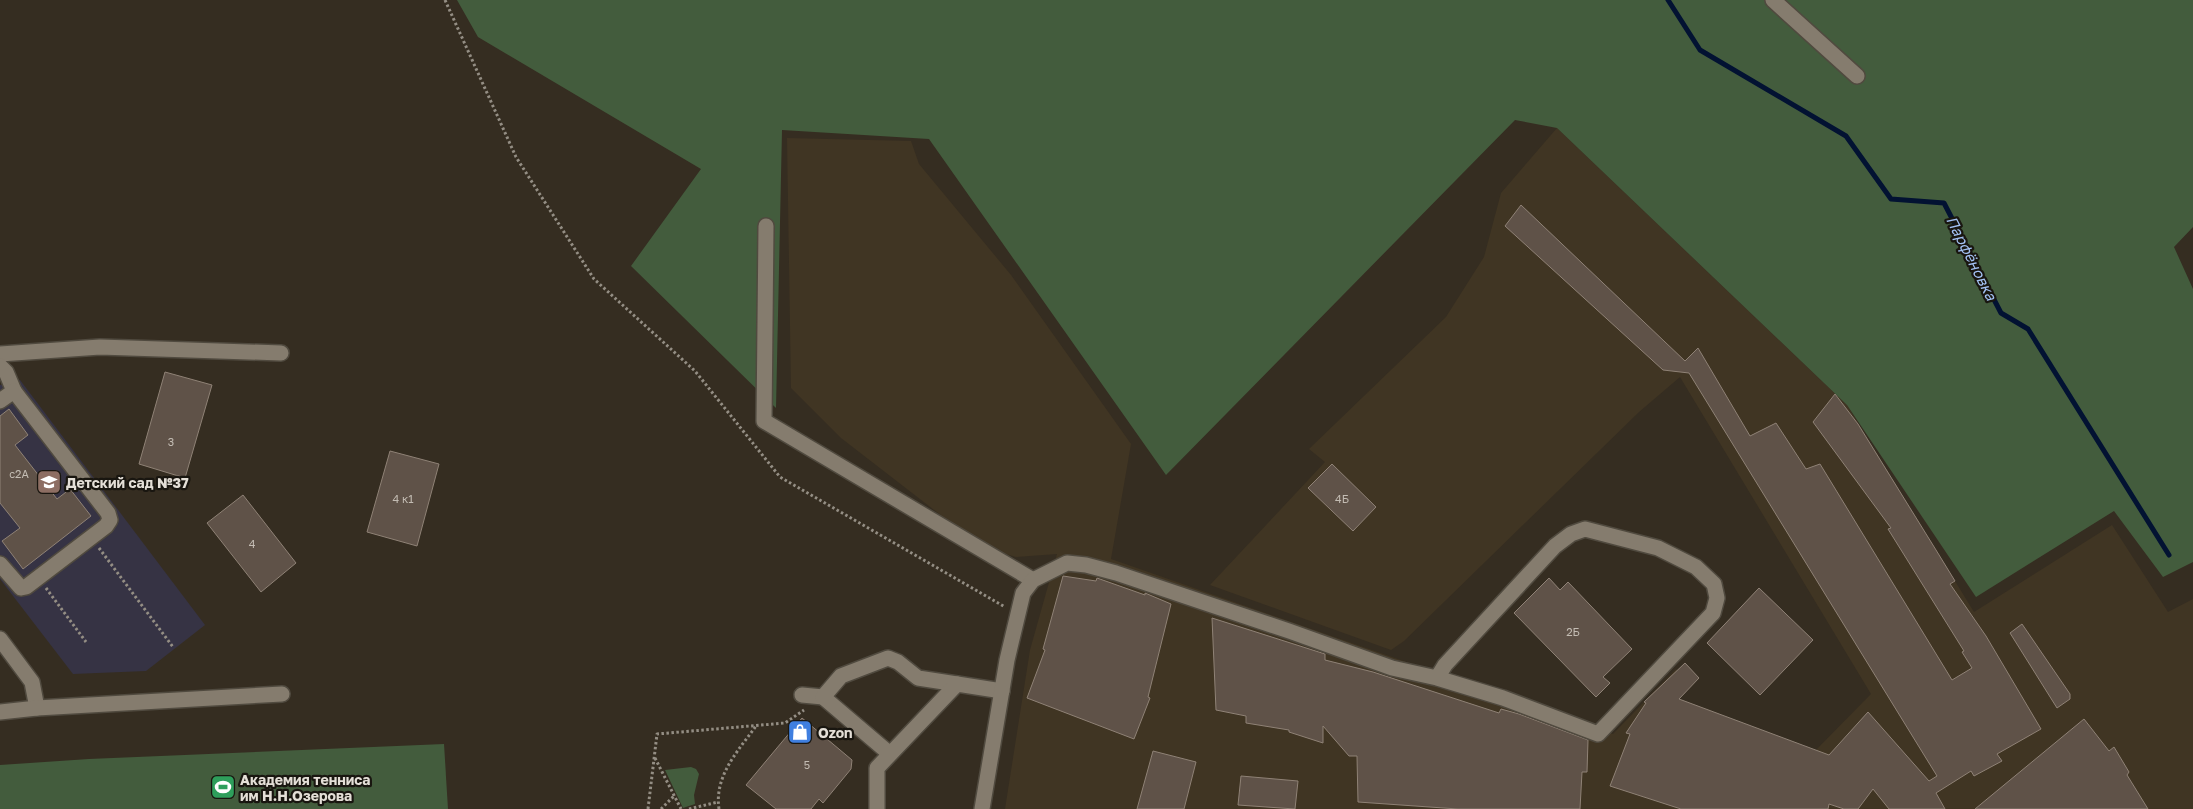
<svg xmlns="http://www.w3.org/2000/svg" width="2193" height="809" font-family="'Golos Text',sans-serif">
  <rect width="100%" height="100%" fill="#352d21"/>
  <path fill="#403523" d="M1557 128 1847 405 1974 612 2112 525 2168 612 2193 599V809H1005L1030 650 1057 554 1016 557 982 547 841 438 791 388 787 138 911 141 919 164 1011 275 1131 444 1111 559 1613 734 1676 669 1687 680 1665 699 1814 752 1871 694 1680 377 1639 412 1404 641 1391 650 1210 585 1325 462 1309 449 1446 317 1484 257 1501 193Z"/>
  <path fill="#363344" d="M20 380 205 625 146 671 73 674 0 579V385Z"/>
  <g fill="#435c3d">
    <path d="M457 0H2193V227L2174 247 2193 289V562L2163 577 2114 511 1976 597 1847 405 1557 128 1515 120 1166 475 929 139 782 130 776 408 631 266 701 169 478 37Z"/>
    <path d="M444 744 448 809H0V765L89 759Z"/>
    <path d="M691 767 696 769 699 774 694 795 695 804 683 808 665 770Z"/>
  </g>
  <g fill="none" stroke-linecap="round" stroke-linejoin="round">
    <path stroke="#021232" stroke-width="5" d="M1668 0 1700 50 1846 136 1891 199 1944 203 2001 313 2028 329 2169 555"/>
  </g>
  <g fill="#5f5248" stroke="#8f8276">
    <path d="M1521 205 1685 361 1698 348 1750 436 1776 423 1806 469 1820 464 1952 680 1972 668 1962 652 1964 651 1888 529 1891 528 1813 422 1835 394 1858 424 1936 550 1955 581 1950 584 1986 636 2041 729 1997 754 2002 761 1974 776 1971 771 1936 793 1945 809H1889L1873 789 1858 809H1844L1829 804 1828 809H1681L1610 786 1630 734 1626 733 1646 703 1644 702 1685 663 1699 678 1679 699 1829 755 1868 712 1929 781 1937 776 1689 373 1663 370 1505 226Z"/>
    <path d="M165 372 212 385 185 478 139 464Z"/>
    <path d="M9 409 28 435 15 445 57 499 70 489 91 516 23 569 2 541 20 528 0 503V416Z"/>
    <path d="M390 451 439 464 417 546 367 532Z"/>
    <path d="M1332 464 1376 507 1353 531 1308 488Z"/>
    <path d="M243 495 296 563 261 592 207 523Z"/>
    <path d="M1063 576 1096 581 1097 578 1145 595V593L1171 604 1148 697 1150 698 1134 739 1027 698 1045 650 1043 649Z"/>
    <path d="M1549 578 1560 590 1568 582 1632 649 1603 677 1610 683 1596 697 1514 613Z"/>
    <path d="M1759 588 1813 640 1760 695 1707 643Z"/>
    <path d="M1212 618 1325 654V660L1373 672 1499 713 1501 709 1519 714 1588 740 1587 772H1582L1580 809H1458L1358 802 1357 756H1349L1323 726V743L1289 732V730L1246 723V716L1216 710Z"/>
    <path d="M2022 624 2070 694V699L2057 708 2010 633Z"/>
    <path d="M802 718 852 760 851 769 823 803 819 799 811 809H776L746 785Z"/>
    <path d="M2084 719 2109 751 2114 747 2129 772 2127 775 2148 809H1975Z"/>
    <path d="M1153 751 1196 762 1184 809H1137Z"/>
    <path d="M1241 776 1298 781 1295 809 1238 805Z"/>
  </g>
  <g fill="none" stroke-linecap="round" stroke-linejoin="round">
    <defs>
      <g id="minor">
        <path d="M1773 0 1857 76"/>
        <path d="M766 226 764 421 1033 580"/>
        <path d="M0 354 100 347 281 353"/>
        <path d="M0 366 6 372 14 391"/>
        <path d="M0 401 14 391 108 513 110 520 106 526 26 587 21 588 0 564"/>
        <path d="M0 639 32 682 37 708"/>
        <path d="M802 695 823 697"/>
        <path d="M0 712 37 708 282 694"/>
        <path d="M890 754 823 697 841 676 888 658 898 662 918 678 957 684"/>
        <path d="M877 809V768L957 684 1002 691"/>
        <path d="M982 809 1007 660 1023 593 1033 580 1067 563 1086 565 1116 573 1289 631 1392 668 1437 678 1503 698 1598 734 1713 613 1717 598 1714 584 1696 567 1658 548 1585 529 1571 534 1555 546 1445 665 1437 678"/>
      </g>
    </defs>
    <use href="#minor" stroke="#504a3f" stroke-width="18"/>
    <g stroke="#948e84" stroke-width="3" stroke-dasharray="2.5 2.5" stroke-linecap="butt">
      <path d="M445 0 516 157 594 279 695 371 780 477 1005 607"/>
      <path d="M99 548 173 647"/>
      <path d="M46 588 86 642"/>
      <path d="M655 758 681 809"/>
      <path d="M648 809 657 734 785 723 804 710"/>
      <path d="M661 809 674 796"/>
      <path d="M689 809 718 802"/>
      <path d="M719 809C714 776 738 751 756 726"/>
    </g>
    <use href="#minor" stroke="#857c6e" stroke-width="15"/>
  </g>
  <defs>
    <symbol id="school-square" viewBox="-11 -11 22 22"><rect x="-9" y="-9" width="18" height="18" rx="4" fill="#8d6e63" stroke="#191610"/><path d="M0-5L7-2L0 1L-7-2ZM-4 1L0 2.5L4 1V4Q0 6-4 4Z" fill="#fff"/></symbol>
    <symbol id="shop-square" viewBox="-11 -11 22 22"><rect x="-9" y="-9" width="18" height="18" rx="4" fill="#3f7fe0" stroke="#191610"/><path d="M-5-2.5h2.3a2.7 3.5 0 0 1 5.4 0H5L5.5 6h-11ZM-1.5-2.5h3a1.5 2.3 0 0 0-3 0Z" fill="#fff"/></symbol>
    <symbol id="stadium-square" viewBox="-11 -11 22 22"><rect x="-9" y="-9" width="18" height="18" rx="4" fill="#2e9e5b" stroke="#191610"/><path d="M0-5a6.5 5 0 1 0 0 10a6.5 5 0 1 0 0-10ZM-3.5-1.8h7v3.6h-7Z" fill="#fff"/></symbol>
  </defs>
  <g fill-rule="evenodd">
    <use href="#school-square" x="35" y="468" width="28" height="28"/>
    <use href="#shop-square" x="786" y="718" width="28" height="28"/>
    <use href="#stadium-square" x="209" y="773" width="28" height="28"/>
  </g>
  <g text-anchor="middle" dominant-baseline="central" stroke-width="4.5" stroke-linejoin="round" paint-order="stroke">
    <g font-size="11" fill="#c3bcb3">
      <text x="171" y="441">3</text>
      <text x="19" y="473">с2А</text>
      <text x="403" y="498">4 к1</text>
      <text x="1342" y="498">4Б</text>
      <text x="252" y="543">4</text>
      <text x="1573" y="631">2Б</text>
      <text x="807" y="764">5</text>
    </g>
    <g font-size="14" font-weight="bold" fill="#e4dfd7" stroke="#191610" text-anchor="start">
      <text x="66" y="482">Детский сад №37</text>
      <text x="818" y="732">Ozon</text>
      <text x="240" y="779">Академия тенниса<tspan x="240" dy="16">им Н.Н.Озерова</tspan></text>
    </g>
    <g font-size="15" font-style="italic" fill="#a3c1f3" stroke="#191610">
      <text transform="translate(1972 258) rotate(63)">Парфёновка</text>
    </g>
  </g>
</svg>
